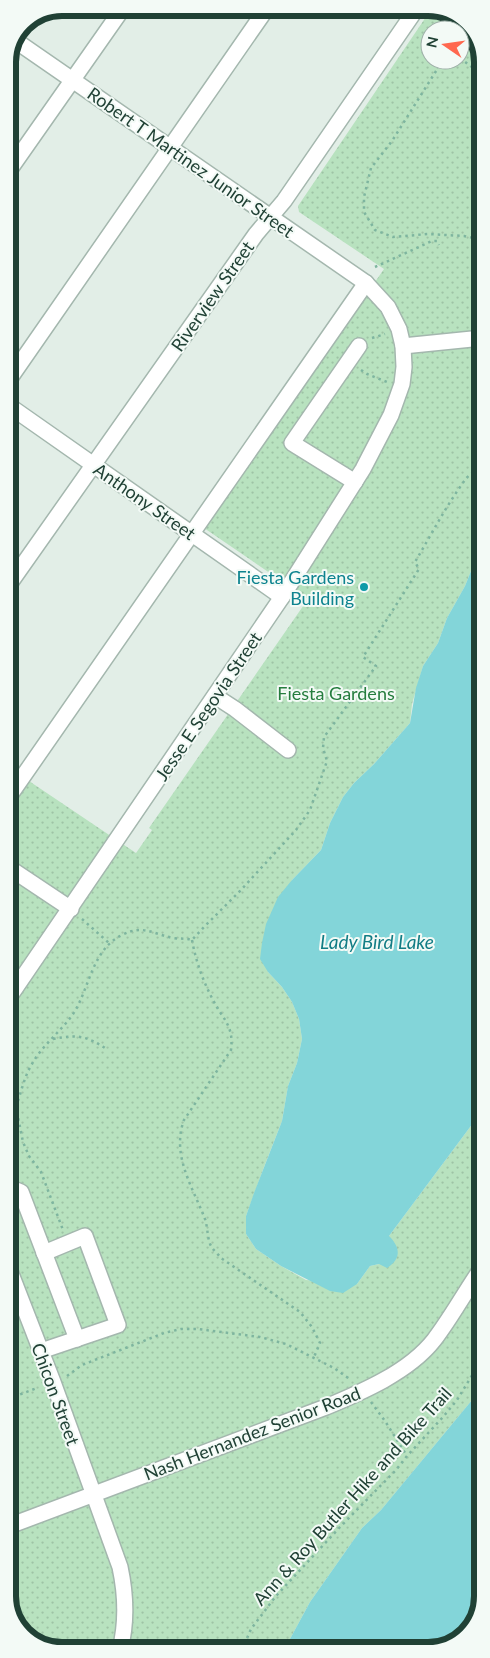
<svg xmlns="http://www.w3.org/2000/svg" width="490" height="1658" font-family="Lato,sans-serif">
  <defs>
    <pattern id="park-dots" width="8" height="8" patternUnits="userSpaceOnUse" patternTransform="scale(1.25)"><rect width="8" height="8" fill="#b8e2bf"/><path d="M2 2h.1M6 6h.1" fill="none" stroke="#9ec3a5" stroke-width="1.8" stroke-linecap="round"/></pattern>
  </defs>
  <rect width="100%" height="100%" fill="#e2eee7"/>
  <path fill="url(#park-dots)" fill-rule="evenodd" d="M432 8 464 21 481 51 482 540 477 556 465 586 447 618 438 643 423 666 412 704 410 723 374 764 354 783 343 797 330 823 321 850 292 880 268 972 282 987 292 1002 299 1019 302 1039 297 1063 288 1086 282 1121 264 1167 246 1216V1234L256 1249 281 1266 306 1280 357 1284 370 1266 379 1264 389 1236 482 1111V1388L381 1510 362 1528 310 1602 284 1650H55L26 1637 9 1607 8 813 29 781 136 853 152 830 149 828 308 599 204 528 384 269 299 212 298 206ZM430 30H460V60H430Z"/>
  <g fill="#83d5d9">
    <path d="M482 540V1111L389 1236C400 1247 402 1258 387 1268L379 1264 370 1266 357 1284 343 1293 330 1291 281 1266 256 1249 246 1234V1216L254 1193 282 1121 288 1086 297 1063 302 1039 299 1019 292 1002 282 987 268 972 260 959 262 943 266 924 278 897 292 880 321 850 330 823 343 797 354 783 374 764 410 723 416 688 423 666 438 643 447 618 465 586 477 556Z"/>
    <path d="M482 1388V1596L471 1629 439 1649 284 1650 310 1602 362 1528 381 1510Z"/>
  </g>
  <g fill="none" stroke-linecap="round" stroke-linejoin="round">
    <defs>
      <g id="minor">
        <path d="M8 172 123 8"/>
        <path d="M403 346 482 338"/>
        <path d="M8 381 267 8"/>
        <path d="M8 405 282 597"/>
        <path d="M355 482 292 443 359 346"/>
        <path d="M8 586 256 234 284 201 417 8"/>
        <path d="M215 696 235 709 288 750"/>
        <path d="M8 798 366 283"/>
        <path d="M8 867 71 909"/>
        <path d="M8 999 282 597 363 469 391 415 402 384 404 367 403 346 399 329 388 307 366 283 16 41"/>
        <path d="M8 1194 16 1190 21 1192 77 1339"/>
        <path d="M8 1266 53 1382 120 1567C126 1595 127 1622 120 1650"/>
        <path d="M41 1351 118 1325 85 1236 44 1253"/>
        <path d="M9 1526 326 1407C362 1392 409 1372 434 1340 451 1318 465 1292 481 1269"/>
      </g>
    </defs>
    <use href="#minor" stroke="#a4b7ae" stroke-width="18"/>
    <g stroke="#7eb59f" stroke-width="2.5" stroke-dasharray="2.5 4" stroke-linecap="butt">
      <path d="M460 34 466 25"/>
      <path d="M460 58 481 74"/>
      <path d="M443 60 392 141 371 168 364 197V212L375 230 393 237 428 234 464 236 482 240"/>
      <path d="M375 267 432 241H437L439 245"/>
      <path d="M372 338 385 334"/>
      <path d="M361 370 367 374 387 382"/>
      <path d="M82 919 109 943"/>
      <path d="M192 940C196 962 203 981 213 1000 223 1020 234 1025 231 1050L184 1120C171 1155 193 1188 205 1219 208 1228 207 1238 211 1246 213 1250 218 1254 221 1258L300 1312 312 1327 320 1343 314 1357"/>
      <path d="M53 1039C78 1034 87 1036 108 1050"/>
      <path d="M8 1107H16L23 1142 29 1156 41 1172 63 1230"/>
      <path d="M16 1107C21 1093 24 1077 32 1064 43 1044 63 1030 75 1011 90 985 93 949 122 935 143 924 153 934 173 938 180 939 186 938 192 940L204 927 240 891 296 830 310 810 327 761 323 748 324 737 376 666 363 657 419 569 415 562C431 535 446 506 465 480 469 474 477 471 482 464"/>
      <path d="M67 1376 82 1365 164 1333 181 1329H198L260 1337 286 1344 334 1368 351 1380"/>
      <path d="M8 1399 37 1388"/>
      <path d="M371 1402 385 1421 407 1456"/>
      <path d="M242 1650 251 1629 276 1596 341 1526 396 1470 407 1456 443 1417 457 1400 482 1359"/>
    </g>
    <use href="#minor" stroke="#fff" stroke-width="15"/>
  </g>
  <circle fill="#0f9aa8" stroke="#f3faf6" stroke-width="2" cx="364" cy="587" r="5"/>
  <g text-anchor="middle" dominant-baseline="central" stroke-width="4" stroke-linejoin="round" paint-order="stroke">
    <g font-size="18" fill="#204135" stroke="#f3faf6">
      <text transform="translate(191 162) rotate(35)">Robert T Martinez Junior Street</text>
      <text transform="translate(212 296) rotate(-55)">Riverview Street</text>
      <text transform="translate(145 501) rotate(35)">Anthony Street</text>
      <text transform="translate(208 706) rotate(-56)">Jesse E Segovia Street</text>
      <text transform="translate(56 1394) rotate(70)">Chicon Street</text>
      <text transform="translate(252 1433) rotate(-21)">Nash Hernandez Senior Road</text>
      <text transform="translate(352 1496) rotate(-48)">Ann &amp; Roy Butler Hike and Bike Trail</text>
    </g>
    <g font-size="18" fill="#0d838f" stroke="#f3faf6" text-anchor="end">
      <text x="354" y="577">Fiesta Gardens<tspan x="354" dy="21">Building</tspan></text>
    </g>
    <g font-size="18" fill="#257d3e" stroke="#f3faf6">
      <text x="336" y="693">Fiesta Gardens</text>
    </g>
    <g font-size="19" font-style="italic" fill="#127d85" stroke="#f3faf6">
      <text x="377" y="941">Lady Bird Lake</text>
    </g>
  </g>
  <path d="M0 0H490V1658H0ZM62 16H428A46 46 0 0 1 474 62V1596A46 46 0 0 1 428 1642H62A46 46 0 0 1 16 1596V62A46 46 0 0 1 62 16Z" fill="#f3faf6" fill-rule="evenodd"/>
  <path fill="none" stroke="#204135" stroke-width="6" d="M62 16H428A46 46 0 0 1 474 62V1596A46 46 0 0 1 428 1642H62A46 46 0 0 1 16 1596V62A46 46 0 0 1 62 16Z"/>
  <g transform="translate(445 45) rotate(283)"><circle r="24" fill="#f3faf6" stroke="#9fb0a9"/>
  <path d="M0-4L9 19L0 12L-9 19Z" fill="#ff684f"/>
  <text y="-8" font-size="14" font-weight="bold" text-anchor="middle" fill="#204135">N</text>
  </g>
</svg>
